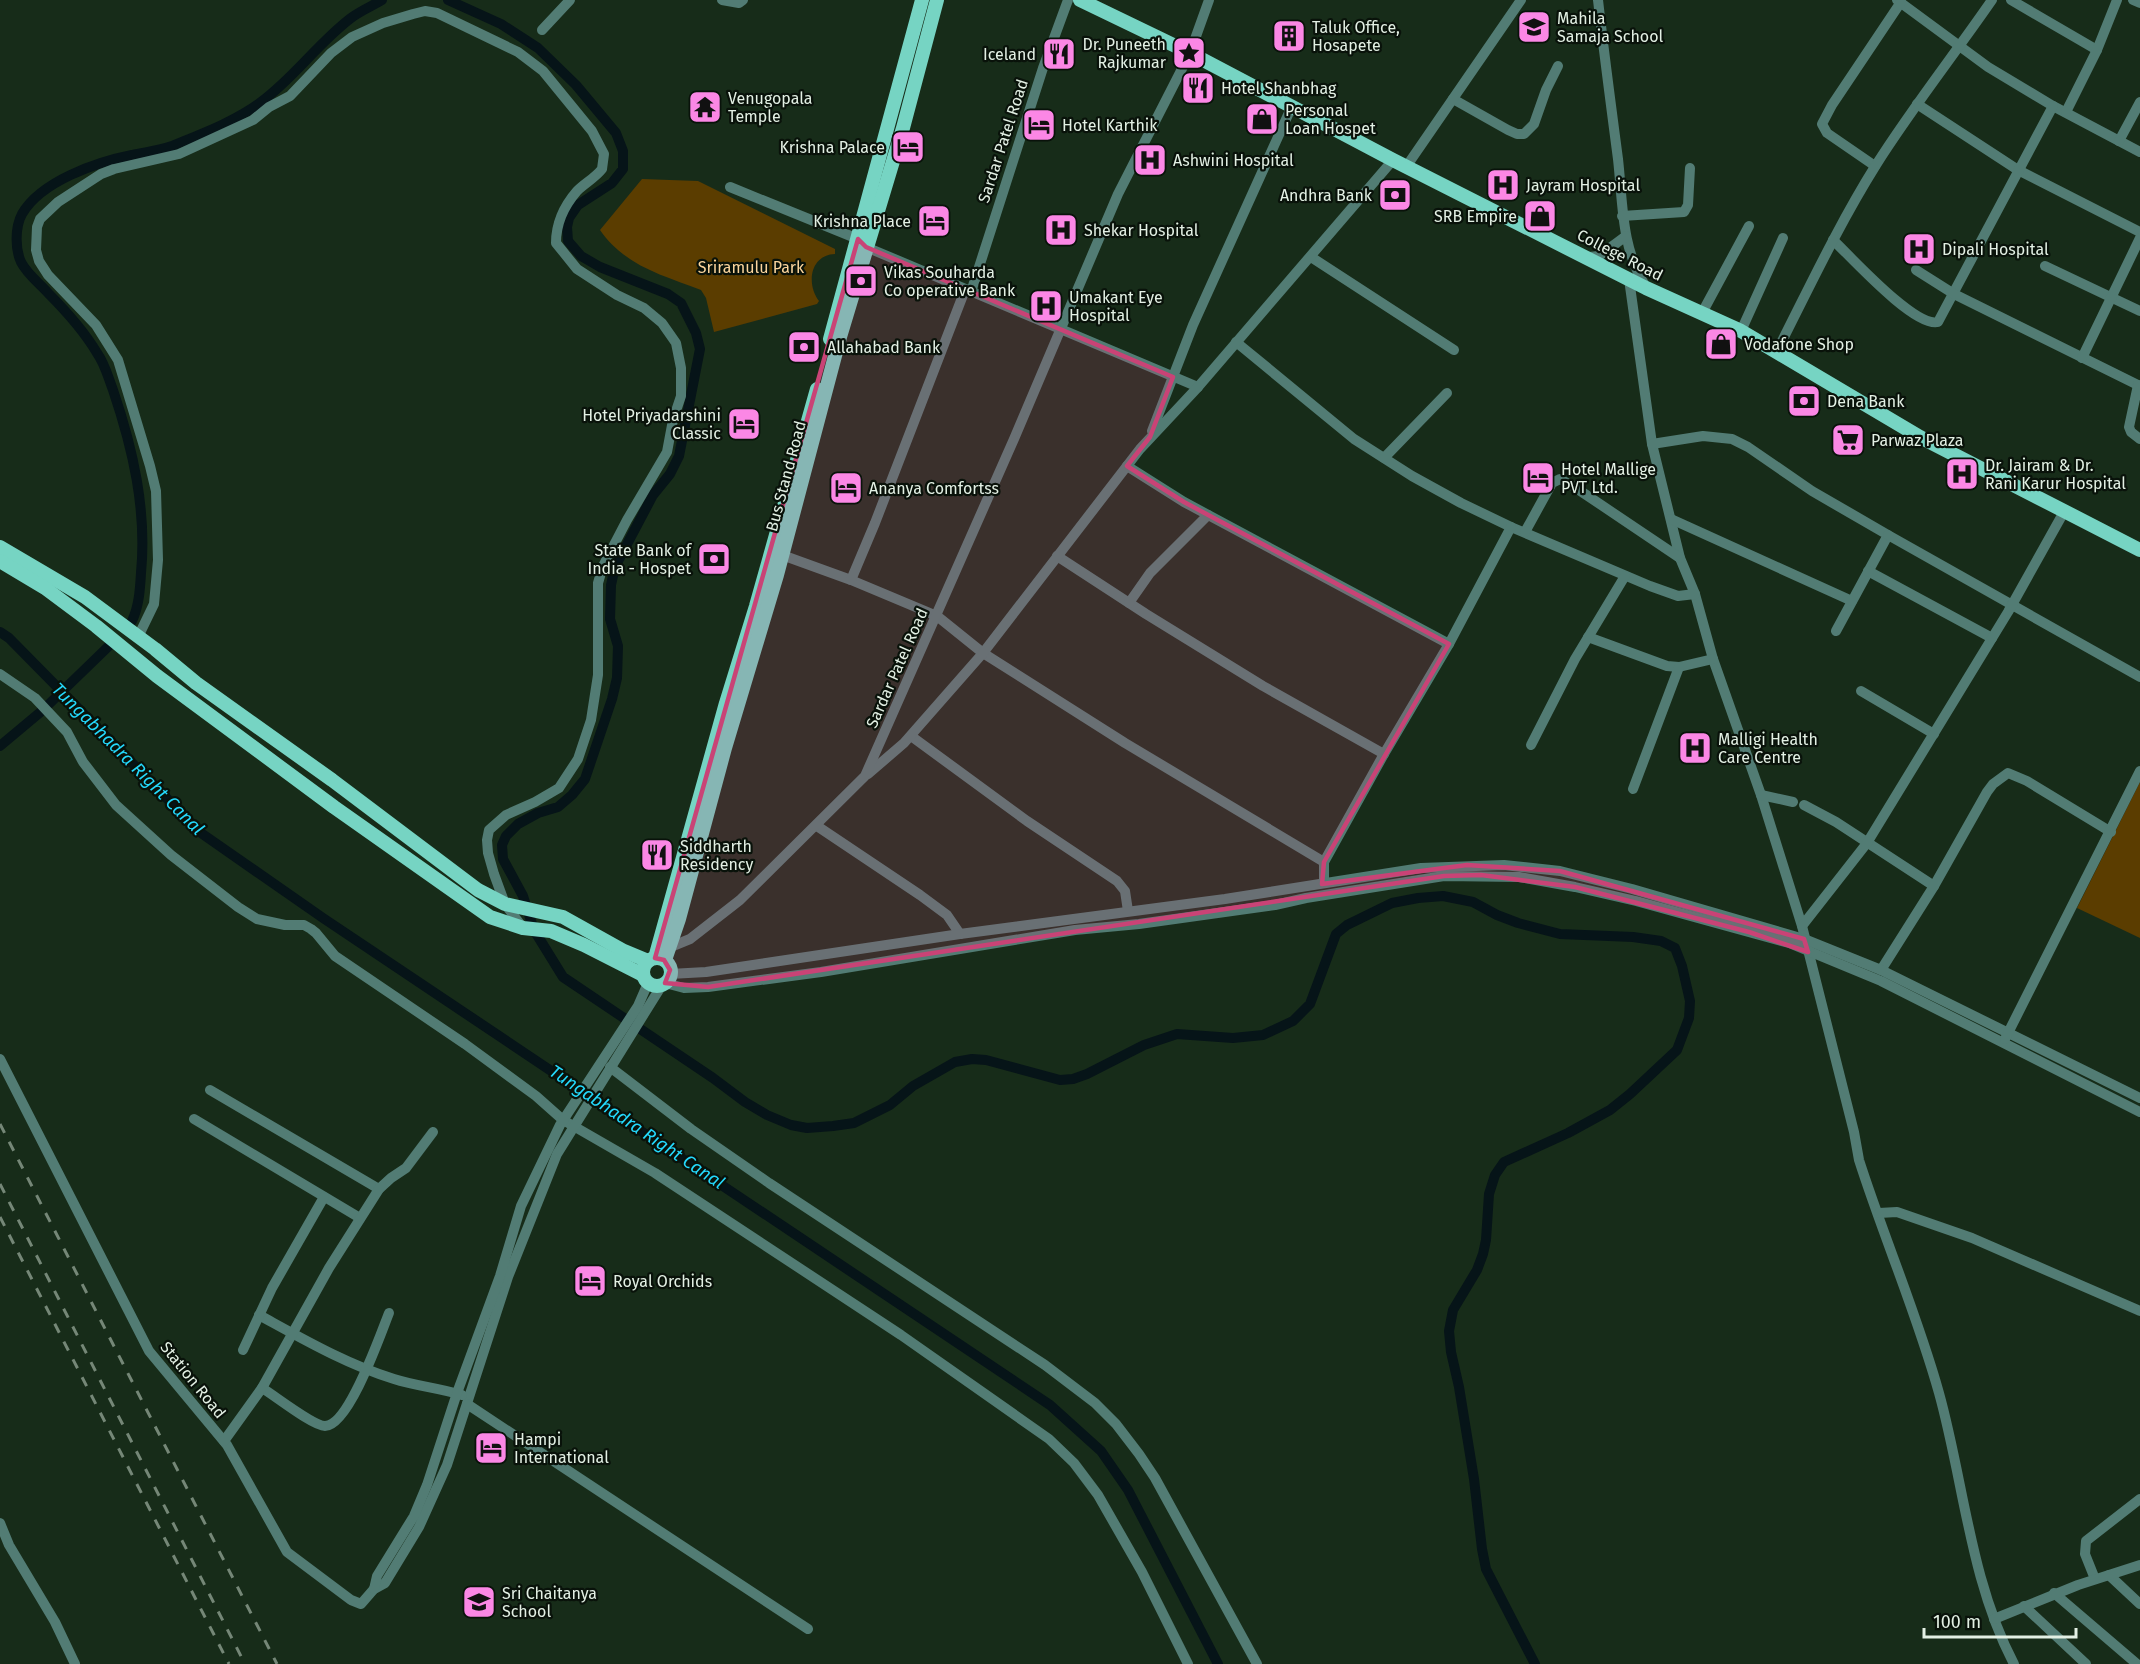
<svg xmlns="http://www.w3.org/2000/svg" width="2140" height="1664" font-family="'Fira Sans',sans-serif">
  <rect width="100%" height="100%" fill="#172c19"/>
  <g fill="#5b3d00">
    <path d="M642 179 698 181 835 249V254C810 255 806 284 819 301L817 304 714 332 706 298 701 290C662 275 625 266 600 230Z"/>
    <path d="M2140 782V938L2077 908Z"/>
  </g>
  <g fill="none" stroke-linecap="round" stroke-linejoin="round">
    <g stroke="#061418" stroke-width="10">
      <path d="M448 0 501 24 538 48 576 85 616 133 623 151V169L612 183 578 205 569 218 567 227 568 241 581 256 600 267 668 294 681 303 696 333 700 349 679 456 670 474 653 495 615 567 611 585 610 619 618 646 617 678 612 699 585 779 572 795 558 807 538 813 518 824 506 836 502 845 503 859 523 896 534 930 563 977 713 1078 745 1102 767 1115 791 1125 807 1128 833 1126 854 1123 890 1105 913 1086 955 1062 972 1059 986 1060 1060 1080 1073 1079 1087 1074 1144 1045 1177 1034 1233 1038 1263 1035 1293 1021 1310 1004 1336 934 1347 925 1392 903 1418 898 1443 896 1473 902 1497 915 1518 923 1560 934 1633 937 1661 941 1675 948 1682 966 1690 1001 1689 1018 1677 1050 1630 1094 1610 1110 1568 1133 1504 1162 1495 1175 1489 1194 1486 1240 1483 1254 1477 1270 1453 1310 1449 1331 1451 1352 1459 1387 1474 1479 1482 1549 1486 1569 1535 1664"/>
      <path d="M132 621C139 606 140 590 141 573 147 510 133 449 113 390 108 377 105 364 97 353 84 331 66 311 48 293 40 284 27 274 21 262 15 249 15 227 22 214 41 181 97 162 132 155 145 152 159 151 172 146 201 134 236 121 261 102 294 78 318 43 351 18 360 11 372 6 382 0"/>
      <path d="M0 632 9 638 201 833 323 918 1050 1405 1101 1451 1128 1490 1218 1664"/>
      <path d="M49 704 112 643"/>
      <path d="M0 746 43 710"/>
    </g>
    <g stroke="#527c74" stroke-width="10">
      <path d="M722 0 739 3 743 0"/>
      <path d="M1598 0C1604 53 1611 106 1618 159 1623 204 1621 248 1646 287"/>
      <path d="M1897 0 1988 67 2053 106 2140 152"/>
      <path d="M2011 0 2097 50"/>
      <path d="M2133 0 2140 3"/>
      <path d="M542 30 570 0"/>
      <path d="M1453 99 1508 130 1517 134H1524L1534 124 1546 90 1558 66"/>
      <path d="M1917 104 2018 170 2140 232"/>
      <path d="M2066 112 2097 50 2117 0"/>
      <path d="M2119 141 2140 102"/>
      <path d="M1875 166 1827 133 1822 124 1832 105 1901 2"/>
      <path d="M1406 167 1521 0"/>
      <path d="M730 187 858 239 866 247 1198 387"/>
      <path d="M1622 216 1684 212 1688 205 1690 168"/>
      <path d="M1833 240C1851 257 1915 328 1938 322L2053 106"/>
      <path d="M1311 257 1454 350"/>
      <path d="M1589 257 1599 256 1626 236"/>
      <path d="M2045 266 2140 311"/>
      <path d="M1916 270 1954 294 2140 386"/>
      <path d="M1629 279 1652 444 1680 558 1695 594 1713 659 1761 795 1802 926 1854 1132 1859 1160C1884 1238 1917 1314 1939 1393 1964 1483 1970 1580 2014 1664"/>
      <path d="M971 292 1043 68 1068 0"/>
      <path d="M1702 313 1749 226"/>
      <path d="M1741 331 1783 238"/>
      <path d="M1236 342 1354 439 1412 476 1461 503 1511 527 1650 586 1678 596 1695 594"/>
      <path d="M1777 351C1809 288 1839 224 1876 165 1912 108 1954 55 1992 0"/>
      <path d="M2082 358 2140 238"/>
      <path d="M2138 385 2129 427 2131 432 2140 439"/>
      <path d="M1152 431 1193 325 1292 106"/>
      <path d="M1652 444 1703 436 1732 439 1748 447 1812 491 1888 535 1836 631"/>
      <path d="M1384 458 1447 393"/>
      <path d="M1127 466 1184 502 1449 644"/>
      <path d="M1671 519 1852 601"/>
      <path d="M1525 532 1552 483 1560 479 1576 488 1680 558"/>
      <path d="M1888 535 2140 677"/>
      <path d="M775 555H782L851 580 937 616 983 653 1125 743 1324 862"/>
      <path d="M1057 556 1146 614 1263 686 1384 754"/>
      <path d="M1868 571 1992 638"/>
      <path d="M851 580 875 523 965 290"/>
      <path d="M1129 603 1150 573 1208 515"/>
      <path d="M138 637 154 604 158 560 156 491 150 466 118 360 96 325 48 275 39 261 36 250 37 227 40 219 58 202 101 174 114 169 179 154 253 120 269 107 290 96 331 53 352 37 383 23 413 14 425 11 437 13 518 52 543 71 592 131 604 154 602 169C595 178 585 183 577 191 564 206 556 224 556 243L577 269 617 295 644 308 662 323 676 343 681 368V396L673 420 667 452 627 520 603 566 598 583V675L591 720 578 759 559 788 535 802 506 815 489 830 487 840 488 853 494 874 505 904 523 928"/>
      <path d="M1588 637 1667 666 1679 667 1713 659"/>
      <path d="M0 674 35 698 67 732 83 762 116 805 171 855 238 907 257 919 285 925H304L311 929 316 933 335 956 465 1044 536 1096 563 1120 655 1173 901 1335 1049 1439 1074 1463 1098 1495 1142 1572 1188 1664"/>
      <path d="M1861 691 1934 734"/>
      <path d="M911 736 1027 821 1117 881 1125 891 1128 911"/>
      <path d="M1531 745 1575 659 1625 576"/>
      <path d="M868 774 904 743 983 653 1140 449 1198 387 1393 160"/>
      <path d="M1633 789 1679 667"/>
      <path d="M1761 795 1793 802"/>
      <path d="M1804 805 1836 822 1934 886"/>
      <path d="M817 826 920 895 947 915 960 934"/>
      <path d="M1324 883V862L1384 754 1449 644 1511 527"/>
      <path d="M1802 926 1867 843 2008 612 2065 510"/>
      <path d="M668 948 690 939 740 900 865 776 1014 439 1118 194 1190 53 1209 0"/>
      <path d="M1881 970 1934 886 1987 792 1993 784 2008 773 2027 781 2111 832"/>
      <path d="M670 974 706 972 960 934 1225 899 1421 868 1504 865 1560 871 1632 889 1804 939 1881 970 2140 1098"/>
      <path d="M665 983 684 988 708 987 821 972 1075 930 1139 924 1275 905 1306 898 1444 876 1519 877 1575 887 1636 901 1789 943 1881 981 2140 1112"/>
      <path d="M2005 1039 2140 771"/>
      <path d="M0 1059 149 1351 227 1445 287 1552 351 1600 361 1604 374 1589 385 1583 419 1527 447 1465 508 1277 557 1154 662 985"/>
      <path d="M610 1067 691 1129 769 1183 1045 1365 1095 1403 1116 1424 1139 1454 1155 1478 1257 1664"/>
      <path d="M210 1090 379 1189"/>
      <path d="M194 1119 360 1218"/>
      <path d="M1879 1213 1897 1212 1972 1238 2140 1311"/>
      <path d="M259 1315C303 1339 346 1364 394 1379 416 1386 439 1388 462 1395"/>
      <path d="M243 1350 272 1288 324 1197"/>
      <path d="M262 1388C274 1395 313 1426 325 1426 349 1426 381 1333 389 1313"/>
      <path d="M467 1404 808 1629"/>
      <path d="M224 1441 262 1388 329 1268 379 1189 391 1178 406 1168 433 1132"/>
      <path d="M0 1523 9 1545 55 1622 75 1664"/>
      <path d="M2109 1575 2140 1604"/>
      <path d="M2095 1579 2085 1554 2086 1541 2140 1499"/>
      <path d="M374 1589 377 1576 414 1516 427 1485 457 1393 500 1276 521 1206 560 1125 638 1006 648 983"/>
      <path d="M2054 1593 2137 1664"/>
      <path d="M2024 1606 2086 1664"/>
      <path d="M1994 1619 2078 1585 2140 1565"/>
    </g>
    <g stroke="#76d4c3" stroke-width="14">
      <path d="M1080 0 1190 53 1393 160 1646 288 1741 331 1920 437 2140 550"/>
      <path d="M830 339 922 0"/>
      <path d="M0 547 85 597 155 649 196 683 332 780 478 890 505 904 563 917 624 951 648 961"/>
      <path d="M0 561 45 588 96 626 157 676 334 807 490 917 523 928 551 931 584 945 643 975"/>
      <path d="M655 958 726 703 756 606 817 389"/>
      <circle cx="657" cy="972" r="14"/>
      <path d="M665 960 679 919 725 748 777 575 840 337 903 128 937 0"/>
    </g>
    <g stroke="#758777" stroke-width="3" stroke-dasharray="10 10" stroke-linecap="butt">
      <path d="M0 1124 277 1664"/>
      <path d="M0 1184 245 1664"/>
      <path d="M0 1217 229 1664"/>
    </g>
  </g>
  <path fill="#c94376" fill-opacity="0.2" stroke="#c94376" stroke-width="4.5" stroke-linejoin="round" d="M858 239 866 247 1173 377 1150 437 1127 466 1184 502 1449 644 1324 862 1322 884 1467 865 1560 871 1804 939 1808 952 1749 932 1575 887 1481 875 1444 876 708 987 665 983 670 970 664 960 655 958Z"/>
  <defs>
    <symbol id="school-square" viewBox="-11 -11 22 22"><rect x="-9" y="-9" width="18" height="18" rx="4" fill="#fb87e5" stroke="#09120a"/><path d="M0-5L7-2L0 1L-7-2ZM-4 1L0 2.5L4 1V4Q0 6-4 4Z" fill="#111"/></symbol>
    <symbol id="building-square" viewBox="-11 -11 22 22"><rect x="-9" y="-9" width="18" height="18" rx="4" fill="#fb87e5" stroke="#09120a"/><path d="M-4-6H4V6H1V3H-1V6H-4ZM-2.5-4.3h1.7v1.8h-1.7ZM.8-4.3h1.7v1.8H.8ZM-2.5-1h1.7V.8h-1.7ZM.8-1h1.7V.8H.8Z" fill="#111"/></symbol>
    <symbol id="sight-square" viewBox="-11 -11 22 22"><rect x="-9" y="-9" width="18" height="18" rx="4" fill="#fb87e5" stroke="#09120a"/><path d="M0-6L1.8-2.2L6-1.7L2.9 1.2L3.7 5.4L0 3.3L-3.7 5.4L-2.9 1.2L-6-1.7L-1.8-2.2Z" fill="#111"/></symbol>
    <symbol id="restaurant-square" viewBox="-11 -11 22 22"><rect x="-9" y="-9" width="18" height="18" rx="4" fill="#fb87e5" stroke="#09120a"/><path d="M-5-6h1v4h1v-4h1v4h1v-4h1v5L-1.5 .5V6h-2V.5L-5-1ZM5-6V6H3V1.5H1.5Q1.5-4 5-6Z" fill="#111"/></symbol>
    <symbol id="temple-square" viewBox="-11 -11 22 22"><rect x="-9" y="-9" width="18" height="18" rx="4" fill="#fb87e5" stroke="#09120a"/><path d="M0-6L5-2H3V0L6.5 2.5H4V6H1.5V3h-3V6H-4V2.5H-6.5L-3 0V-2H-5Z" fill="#111"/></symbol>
    <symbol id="shop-square" viewBox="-11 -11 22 22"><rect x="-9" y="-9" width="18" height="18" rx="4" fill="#fb87e5" stroke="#09120a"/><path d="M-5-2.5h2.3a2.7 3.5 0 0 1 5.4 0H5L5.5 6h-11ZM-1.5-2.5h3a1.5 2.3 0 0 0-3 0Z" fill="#111"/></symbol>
    <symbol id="hotel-square" viewBox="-11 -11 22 22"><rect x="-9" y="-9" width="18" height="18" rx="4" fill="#fb87e5" stroke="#09120a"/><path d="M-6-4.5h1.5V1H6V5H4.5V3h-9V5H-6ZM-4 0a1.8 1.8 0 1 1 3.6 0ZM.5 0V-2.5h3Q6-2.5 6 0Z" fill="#111"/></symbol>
    <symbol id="hospital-square" viewBox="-11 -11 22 22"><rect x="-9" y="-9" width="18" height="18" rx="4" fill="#fb87e5" stroke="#09120a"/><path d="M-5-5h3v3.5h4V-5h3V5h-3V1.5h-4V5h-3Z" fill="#111"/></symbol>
    <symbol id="bank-square" viewBox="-11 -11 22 22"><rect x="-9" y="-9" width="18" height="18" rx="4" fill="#fb87e5" stroke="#09120a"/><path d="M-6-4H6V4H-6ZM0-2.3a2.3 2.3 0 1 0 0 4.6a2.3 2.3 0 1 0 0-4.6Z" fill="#111"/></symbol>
    <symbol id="supermarket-square" viewBox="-11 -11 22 22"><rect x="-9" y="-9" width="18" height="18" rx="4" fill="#fb87e5" stroke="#09120a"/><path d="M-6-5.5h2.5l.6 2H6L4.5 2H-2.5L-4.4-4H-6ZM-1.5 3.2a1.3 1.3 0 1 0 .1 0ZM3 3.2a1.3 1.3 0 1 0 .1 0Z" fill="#111"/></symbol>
  </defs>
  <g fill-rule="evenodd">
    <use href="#school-square" x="1515" y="8" width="38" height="38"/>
    <use href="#building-square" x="1270" y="17" width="38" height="38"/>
    <use href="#sight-square" x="1170" y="34" width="38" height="38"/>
    <use href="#restaurant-square" x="1040" y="35" width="38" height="38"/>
    <use href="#restaurant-square" x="1179" y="69" width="38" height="38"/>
    <use href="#temple-square" x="686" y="88" width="38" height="38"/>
    <use href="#shop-square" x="1243" y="100" width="38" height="38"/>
    <use href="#hotel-square" x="1020" y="106" width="38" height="38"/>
    <use href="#hotel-square" x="889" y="128" width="38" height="38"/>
    <use href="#hospital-square" x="1131" y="141" width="38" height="38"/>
    <use href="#hospital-square" x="1484" y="166" width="38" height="38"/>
    <use href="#bank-square" x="1376" y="176" width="38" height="38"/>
    <use href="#shop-square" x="1521" y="197" width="38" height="38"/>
    <use href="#hotel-square" x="915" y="202" width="38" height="38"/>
    <use href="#hospital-square" x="1042" y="211" width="38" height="38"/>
    <use href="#hospital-square" x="1900" y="230" width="38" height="38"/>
    <use href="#bank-square" x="842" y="262" width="38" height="38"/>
    <use href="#hospital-square" x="1027" y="287" width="38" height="38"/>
    <use href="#shop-square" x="1702" y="325" width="38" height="38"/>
    <use href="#bank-square" x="785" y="328" width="38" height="38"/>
    <use href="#bank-square" x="1785" y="382" width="38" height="38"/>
    <use href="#hotel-square" x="725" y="405" width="38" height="38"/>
    <use href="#supermarket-square" x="1829" y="421" width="38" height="38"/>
    <use href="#hospital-square" x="1943" y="455" width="38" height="38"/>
    <use href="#hotel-square" x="1519" y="459" width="38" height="38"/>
    <use href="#hotel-square" x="827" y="469" width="38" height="38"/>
    <use href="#bank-square" x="695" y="540" width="38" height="38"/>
    <use href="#hospital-square" x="1676" y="729" width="38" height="38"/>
    <use href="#restaurant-square" x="638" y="836" width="38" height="38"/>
    <use href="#hotel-square" x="571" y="1262" width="38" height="38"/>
    <use href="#hotel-square" x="472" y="1429" width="38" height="38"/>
    <use href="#school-square" x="460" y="1583" width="38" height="38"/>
  </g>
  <g text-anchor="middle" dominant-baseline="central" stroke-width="4.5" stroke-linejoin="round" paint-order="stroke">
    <g font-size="16" fill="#e3f0e4" stroke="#09120a" text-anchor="start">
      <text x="1557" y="18">Mahila<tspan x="1557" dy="18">Samaja School</tspan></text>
      <text x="1312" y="27">Taluk Office,<tspan x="1312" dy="18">Hosapete</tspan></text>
      <text x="1166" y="44" text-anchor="end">Dr. Puneeth<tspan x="1166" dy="18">Rajkumar</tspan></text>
      <text x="1036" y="54" text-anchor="end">Iceland</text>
      <text x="1221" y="88">Hotel Shanbhag</text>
      <text x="728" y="98">Venugopala<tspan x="728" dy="18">Temple</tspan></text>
      <text x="1285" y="110">Personal<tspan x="1285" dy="18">Loan Hospet</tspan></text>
      <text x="1062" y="125">Hotel Karthik</text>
      <text x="885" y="147" text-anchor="end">Krishna Palace</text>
      <text x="1173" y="160">Ashwini Hospital</text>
      <text x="1526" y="185">Jayram Hospital</text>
      <text x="1372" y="195" text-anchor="end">Andhra Bank</text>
      <text x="1517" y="216" text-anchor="end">SRB Empire</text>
      <text x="911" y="221" text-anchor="end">Krishna Place</text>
      <text x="1084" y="230">Shekar Hospital</text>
      <text x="1942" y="249">Dipali Hospital</text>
      <text x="884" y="272">Vikas Souharda<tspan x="884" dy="18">Co operative Bank</tspan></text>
      <text x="1069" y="297">Umakant Eye<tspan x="1069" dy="18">Hospital</tspan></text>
      <text x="1744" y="344">Vodafone Shop</text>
      <text x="827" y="347">Allahabad Bank</text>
      <text x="1827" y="401">Dena Bank</text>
      <text x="721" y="415" text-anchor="end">Hotel Priyadarshini<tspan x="721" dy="18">Classic</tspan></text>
      <text x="1871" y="440">Parwaz Plaza</text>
      <text x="1985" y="465">Dr. Jairam &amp; Dr.<tspan x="1985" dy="18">Rani Karur Hospital</tspan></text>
      <text x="1561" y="469">Hotel Mallige<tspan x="1561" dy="18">PVT Ltd.</tspan></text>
      <text x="869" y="488">Ananya Comfortss</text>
      <text x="691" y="550" text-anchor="end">State Bank of<tspan x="691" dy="18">India - Hospet</tspan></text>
      <text x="1718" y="739">Malligi Health<tspan x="1718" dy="18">Care Centre</tspan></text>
      <text x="680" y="846">Siddharth<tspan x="680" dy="18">Residency</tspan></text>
      <text x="613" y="1281">Royal Orchids</text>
      <text x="514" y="1439">Hampi<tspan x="514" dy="18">International</tspan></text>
      <text x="502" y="1593">Sri Chaitanya<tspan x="502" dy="18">School</tspan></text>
    </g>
    <g font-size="16" fill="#e3f0e4" stroke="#09120a">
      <text transform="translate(1003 141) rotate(-72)">Sardar Patel Road</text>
      <text transform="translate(1620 255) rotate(27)">College Road</text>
      <text transform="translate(786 476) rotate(-75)">Bus Stand Road</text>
      <text transform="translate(897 668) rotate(-66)">Sardar Patel Road</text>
      <text transform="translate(193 1380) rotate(51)">Station Road</text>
    </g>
    <g font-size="16" fill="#fbd59d" stroke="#09120a">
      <text x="751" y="267">Sriramulu Park</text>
    </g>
    <g font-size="18" font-style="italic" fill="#24d9fc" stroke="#09120a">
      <text transform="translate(128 759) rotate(45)">Tungabhadra Right Canal</text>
      <text transform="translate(637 1127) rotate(34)">Tungabhadra Right Canal</text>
    </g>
  </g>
  <path d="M1924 1628v9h152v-9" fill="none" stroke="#e3f0e4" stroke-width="3"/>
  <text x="1933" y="1628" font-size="18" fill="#e3f0e4" stroke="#09120a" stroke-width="4.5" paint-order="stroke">100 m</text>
</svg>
